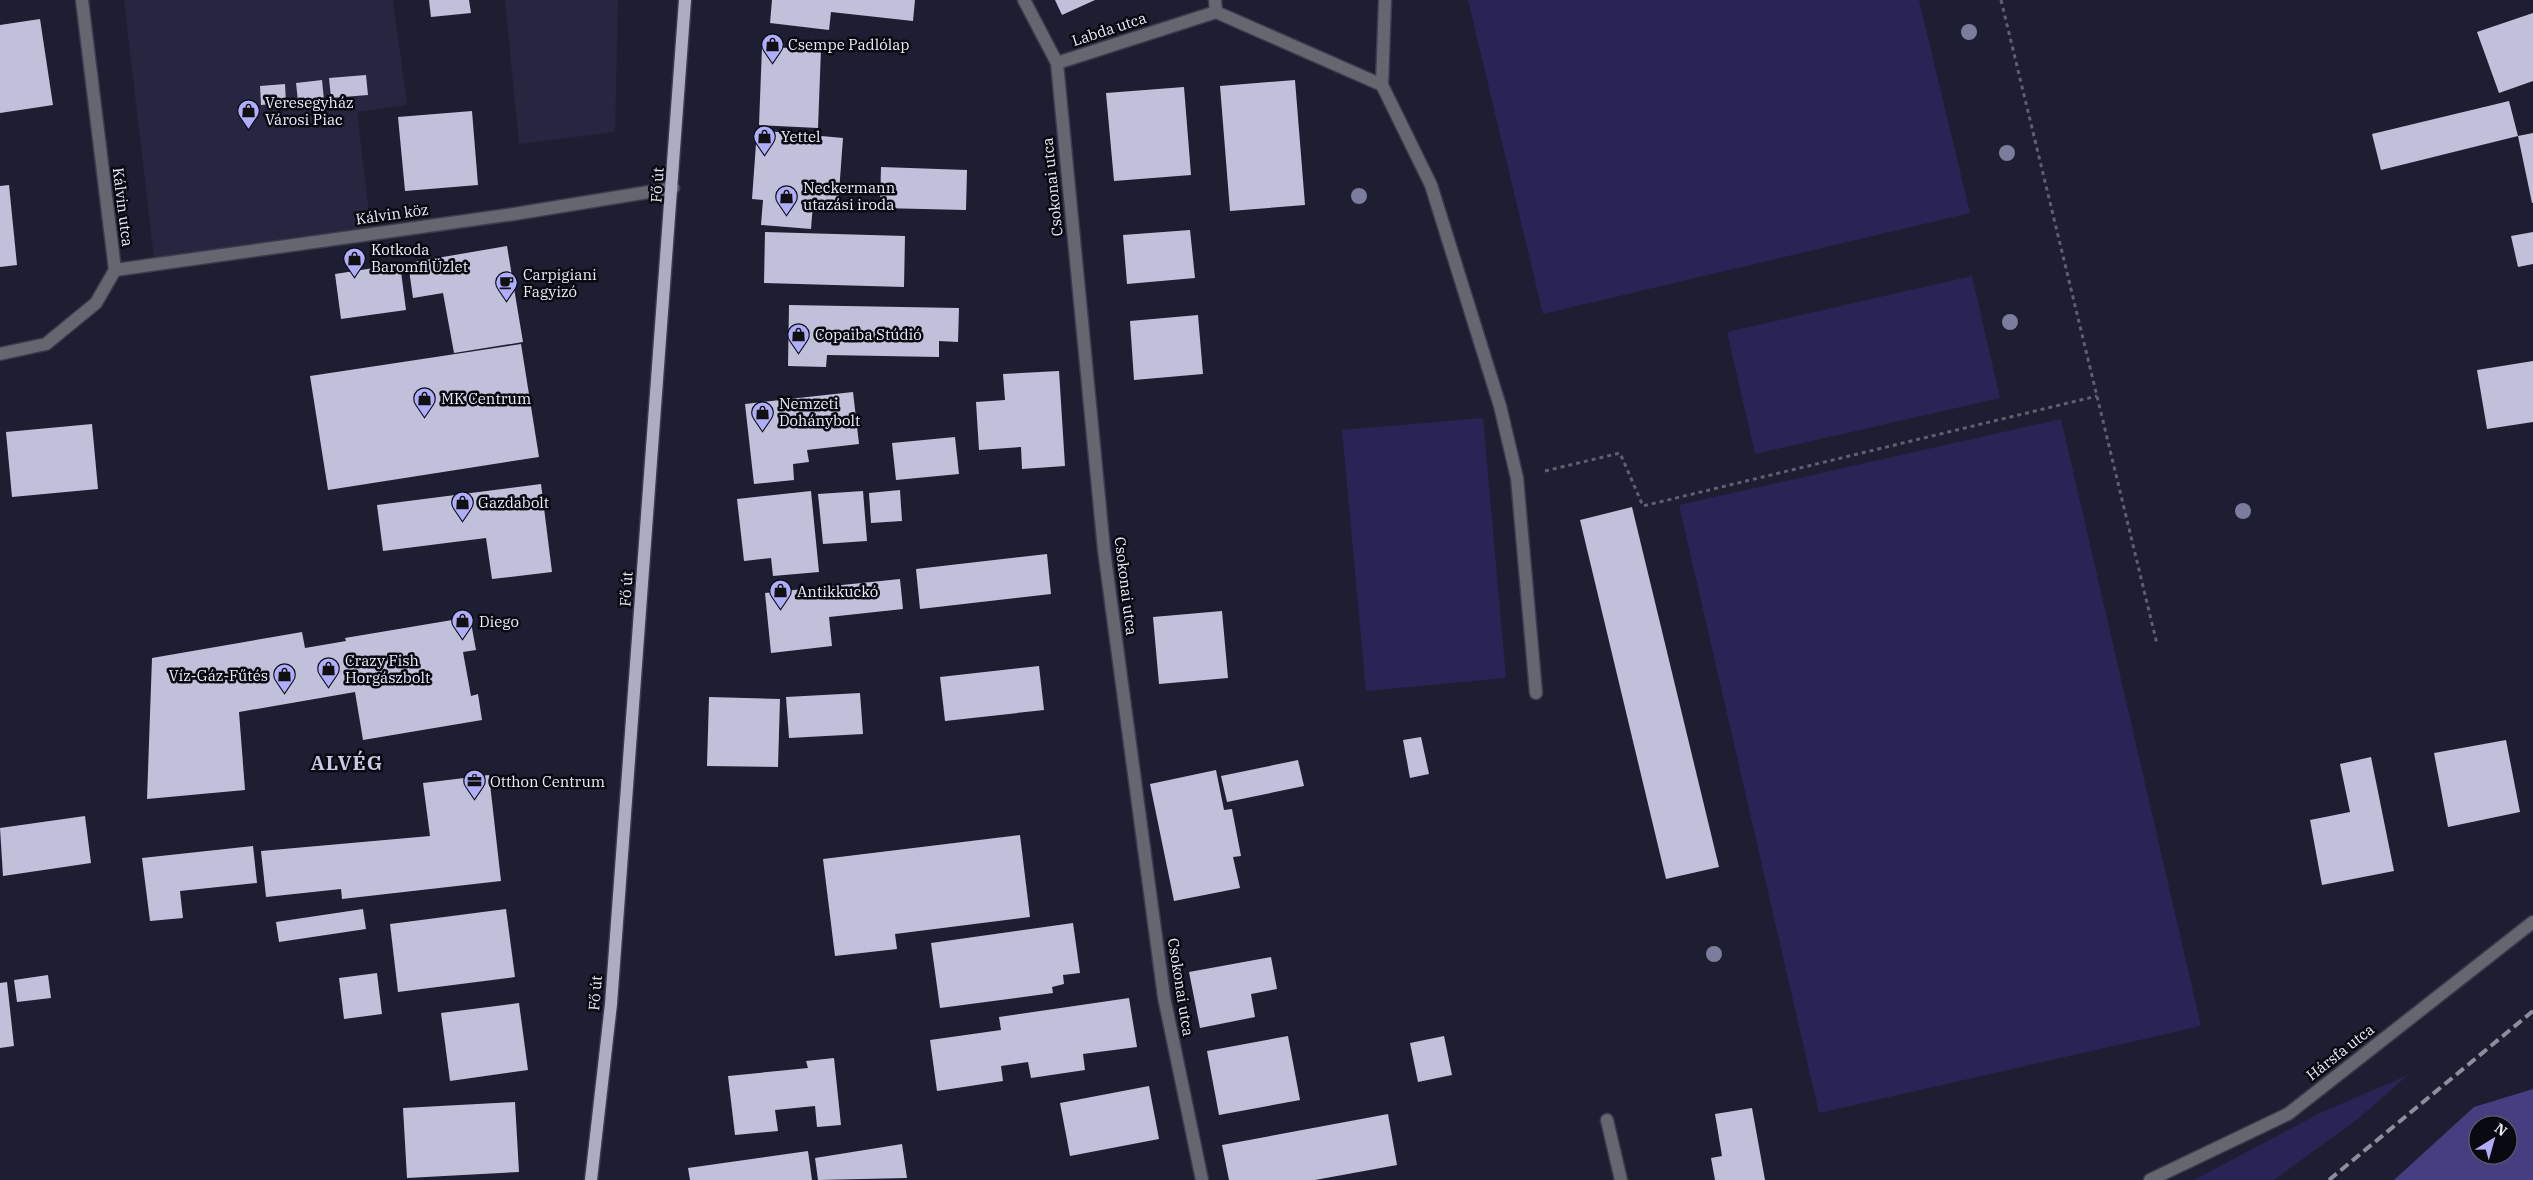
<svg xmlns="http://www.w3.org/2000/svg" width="2533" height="1180" font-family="'IBM Plex Serif',serif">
  <rect width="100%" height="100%" fill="#1e1e32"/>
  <g fill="#272640">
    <path d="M124 0H393L407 105 357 112 371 229 154 258Z"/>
    <path d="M505 0H618L615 132 519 144Z"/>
  </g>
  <g fill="#292356">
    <path d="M1468 0H1919L1970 213 1543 314Z"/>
    <path d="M1972 276 2000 398 1755 454 1727 332Z"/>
    <path d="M1483 418 1506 678 1366 691 1342 430Z"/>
    <path d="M2061 419 2201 1026 1819 1113 1679 505Z"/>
    <path d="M2408 1075 2359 1118 2274 1180H2194L2320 1113Z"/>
  </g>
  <path fill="#453f82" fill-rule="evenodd" d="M2533 1089V1180H2394L2474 1107ZM2478 1125H2508V1155H2478Z"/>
  <g fill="#c0c0db">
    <path d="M429 0H469L471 13 431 17Z"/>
    <path d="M772 0H915L913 21 831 12 829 30 770 23Z"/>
    <path d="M1055 0H1095L1062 15Z"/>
    <path d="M2533 13V81L2499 93 2477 32Z"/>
    <path d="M40 19 53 105 0 113V25Z"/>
    <path d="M762 47 821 49 818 128 759 125Z"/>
    <path d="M366 75 368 95 331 98 329 78Z"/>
    <path d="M322 80 324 100 298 101 296 83Z"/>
    <path d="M1295 80 1305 205 1230 211 1220 86Z"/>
    <path d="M285 84 286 103 261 105 260 86Z"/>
    <path d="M1184 87 1191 175 1114 181 1106 93Z"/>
    <path d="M2509 101 2518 136 2381 170 2372 134Z"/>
    <path d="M472 111 478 185 405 191 398 117Z"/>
    <path d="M757 130 843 138 838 206 813 204 811 229 761 225 763 200 752 199Z"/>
    <path d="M2533 133V203H2532L2518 136Z"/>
    <path d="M881 167 967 170 966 210 880 208Z"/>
    <path d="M9 185 17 265 0 267V186Z"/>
    <path d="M1190 230 1195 278 1127 284 1123 235Z"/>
    <path d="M765 232 905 236 904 287 764 283Z"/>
    <path d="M2533 232V264L2518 267 2511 236Z"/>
    <path d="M507 246 523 342 454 353 443 293 413 298 408 263Z"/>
    <path d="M400 264 406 310 341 319 335 274Z"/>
    <path d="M789 305 959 308 958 342 939 341V357L827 355 826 367 788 366Z"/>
    <path d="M1198 315 1203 374 1134 380 1130 321Z"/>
    <path d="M521 344 539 457 328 490 310 376Z"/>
    <path d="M2533 361V422L2487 429 2477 370Z"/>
    <path d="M1059 371 1065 466 1022 469 1021 447 979 450 976 402 1005 400 1003 374Z"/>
    <path d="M853 392 859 444 807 450 809 462 793 464 794 480 754 484 745 404Z"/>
    <path d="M92 424 98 489 12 497 6 432Z"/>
    <path d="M955 437 959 474 896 480 892 443Z"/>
    <path d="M541 484 552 572 492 579 486 538 383 551 377 505Z"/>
    <path d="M900 490 902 521 871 523 869 493Z"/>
    <path d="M811 491 819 572 773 576 771 558 744 561 737 499Z"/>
    <path d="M863 491 867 541 823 544 818 494Z"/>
    <path d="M1632 507 1719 867 1666 879 1580 520Z"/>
    <path d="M1047 554 1051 594 920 609 916 569Z"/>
    <path d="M900 579 903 609 829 617 832 646 771 653 765 593Z"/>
    <path d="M1222 611 1228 678 1159 684 1153 617Z"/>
    <path d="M470 617 476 650 463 652 471 696 478 694 482 720 363 740 355 692 239 712 245 790 147 799 152 658 302 632 305 648 346 641 345 638Z"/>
    <path d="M1039 666 1044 710 945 721 940 677Z"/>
    <path d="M860 693 863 734 789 738 786 697Z"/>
    <path d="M709 697 780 699 778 767 707 766Z"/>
    <path d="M1421 737 1429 774 1410 778 1403 740Z"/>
    <path d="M2506 740 2520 812 2448 827 2434 753Z"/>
    <path d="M2371 757 2394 871 2322 885 2310 820 2350 812 2340 764Z"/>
    <path d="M1298 760 1304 786 1227 802 1221 776Z"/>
    <path d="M1216 770 1224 810 1232 809 1241 856 1233 857 1240 888 1174 901 1150 784Z"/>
    <path d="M489 775 501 881 342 899 341 889 266 897 261 851 430 836 423 783Z"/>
    <path d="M85 816 91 863 3 876 0 828Z"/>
    <path d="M1020 835 1030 917 895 934 897 949 835 956 823 859Z"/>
    <path d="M253 846 257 883 180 891 183 918 150 921 142 858Z"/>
    <path d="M363 909 366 929 279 942 276 922Z"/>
    <path d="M506 909 515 977 398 992 390 924Z"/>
    <path d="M1073 923 1080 973 1063 975 1064 984 1052 987 1053 993 940 1008 931 943Z"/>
    <path d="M1271 957 1277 989 1251 994 1255 1017 1200 1028 1189 972Z"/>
    <path d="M377 973 382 1014 344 1019 339 978Z"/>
    <path d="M48 975 51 998 17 1002 14 980Z"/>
    <path d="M7 982 14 1046 0 1048V983Z"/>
    <path d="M1129 998 1137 1047 1083 1054 1085 1070 1031 1078 1028 1062 1001 1066 1003 1081 937 1091 930 1040 1001 1030 999 1017Z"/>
    <path d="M519 1003 528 1070 450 1081 441 1013Z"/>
    <path d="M1288 1036 1300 1100 1219 1115 1207 1051Z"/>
    <path d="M1444 1036 1452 1075 1418 1082 1410 1043Z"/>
    <path d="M834 1058 841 1125 817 1127 815 1106 775 1110 778 1131 735 1135 728 1076 808 1068 806 1061Z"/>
    <path d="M1149 1086 1159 1139 1070 1156 1060 1103Z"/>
    <path d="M515 1102 519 1172 407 1178 403 1108Z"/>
    <path d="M1752 1108 1765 1180H1715L1711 1158 1722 1156 1715 1114Z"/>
    <path d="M1388 1114 1397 1165 1315 1180H1229L1222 1145Z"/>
    <path d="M902 1144 907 1178 818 1180 815 1158Z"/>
    <path d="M808 1151 812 1180H690L688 1168Z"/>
  </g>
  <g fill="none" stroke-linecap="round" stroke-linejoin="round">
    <defs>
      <g id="minor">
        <path d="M1024 0 1057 63 1104 550 1164 997 1202 1180"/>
        <path d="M1216 12 1382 85 1385 0"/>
        <path d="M1057 63 1216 12 1215 0"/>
        <path d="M1382 85 1431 185 1500 406 1517 478 1536 693"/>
        <path d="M115 270 514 214 673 188"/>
        <path d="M0 354 46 344 96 303 115 270 82 0"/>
        <path d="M1607 1120 1621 1180"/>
        <path d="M2150 1180 2288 1114 2533 922"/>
      </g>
      <path id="major" d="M591 1180 611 1004 685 0"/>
    </defs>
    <use href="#minor" stroke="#3b3b4e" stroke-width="15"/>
    <use href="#major" stroke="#3b3b4e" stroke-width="15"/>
    <g stroke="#5f5f71" stroke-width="3" stroke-dasharray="4 4" stroke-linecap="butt">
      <path d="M2001 0 2157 644"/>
      <path d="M1545 471 1620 453 1643 506 2097 396"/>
    </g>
    <use href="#minor" stroke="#666671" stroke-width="12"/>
    <use href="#major" stroke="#acacc3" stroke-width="12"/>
    <path stroke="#8d8d9e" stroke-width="4" stroke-dasharray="10 5" stroke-linecap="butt" d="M2329 1180 2533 1011"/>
  </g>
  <g fill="#7c7d9c">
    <circle cx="1969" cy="32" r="8"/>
    <circle cx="2007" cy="153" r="8"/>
    <circle cx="1359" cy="196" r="8"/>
    <circle cx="2010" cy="322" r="8"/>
    <circle cx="2243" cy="511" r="8"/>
    <circle cx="1714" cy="954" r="8"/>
  </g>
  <defs>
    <symbol id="shop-pin" viewBox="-11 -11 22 30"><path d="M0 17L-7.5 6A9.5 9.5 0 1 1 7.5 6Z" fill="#b0aefa" stroke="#090912"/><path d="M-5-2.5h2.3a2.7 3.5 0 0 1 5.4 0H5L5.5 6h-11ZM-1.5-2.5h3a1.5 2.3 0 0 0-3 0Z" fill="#111"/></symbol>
    <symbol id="cafe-pin" viewBox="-11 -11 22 30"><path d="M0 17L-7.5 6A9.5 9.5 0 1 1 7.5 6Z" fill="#b0aefa" stroke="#090912"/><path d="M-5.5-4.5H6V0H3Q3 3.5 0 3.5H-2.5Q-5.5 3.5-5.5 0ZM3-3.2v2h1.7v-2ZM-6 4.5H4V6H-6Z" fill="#111"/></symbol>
    <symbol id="office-pin" viewBox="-11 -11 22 30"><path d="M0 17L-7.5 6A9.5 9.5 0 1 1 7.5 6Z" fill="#b0aefa" stroke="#090912"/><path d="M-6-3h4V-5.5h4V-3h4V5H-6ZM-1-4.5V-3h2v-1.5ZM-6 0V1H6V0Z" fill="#111"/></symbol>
  </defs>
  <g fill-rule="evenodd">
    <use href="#shop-pin" x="760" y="32" width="25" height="34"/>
    <use href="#shop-pin" x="236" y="98" width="25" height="34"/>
    <use href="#shop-pin" x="752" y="124" width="25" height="34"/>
    <use href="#shop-pin" x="774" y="184" width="25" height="34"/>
    <use href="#shop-pin" x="342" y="246" width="25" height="34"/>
    <use href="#cafe-pin" x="494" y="270" width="25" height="34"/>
    <use href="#shop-pin" x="786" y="322" width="25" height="34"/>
    <use href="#shop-pin" x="412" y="386" width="25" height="34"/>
    <use href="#shop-pin" x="750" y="400" width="25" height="34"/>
    <use href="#shop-pin" x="450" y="490" width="25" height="34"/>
    <use href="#shop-pin" x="768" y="578" width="25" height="34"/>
    <use href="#shop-pin" x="450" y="608" width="25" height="34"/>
    <use href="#shop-pin" x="316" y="656" width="25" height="34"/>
    <use href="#shop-pin" x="272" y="662" width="25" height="34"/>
    <use href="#office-pin" x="462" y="768" width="25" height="34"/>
  </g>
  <g text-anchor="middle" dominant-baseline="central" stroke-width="5" stroke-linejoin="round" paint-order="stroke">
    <g font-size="15" fill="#ecedfb" stroke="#090912">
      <text transform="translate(1109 29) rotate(-18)">Labda utca</text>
      <text transform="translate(657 185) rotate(-86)">Fő út</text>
      <text transform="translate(1052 187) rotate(-96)">Csokonai utca</text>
      <text transform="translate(123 207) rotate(83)">Kálvin utca</text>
      <text transform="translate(392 214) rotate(-8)">Kálvin köz</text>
      <text transform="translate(1126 586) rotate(83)">Csokonai utca</text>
      <text transform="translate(626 589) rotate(-86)">Fő út</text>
      <text transform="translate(1181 987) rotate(81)">Csokonai utca</text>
      <text transform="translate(595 993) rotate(-85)">Fő út</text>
      <text transform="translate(2340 1052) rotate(-38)">Hársfa utca</text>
    </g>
    <g font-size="15" fill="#ecedfb" stroke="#090912" text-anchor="start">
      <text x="788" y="44">Csempe Padlólap</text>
      <text x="265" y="102">Veresegyház<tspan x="265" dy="17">Városi Piac</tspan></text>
      <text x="781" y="136">Yettel</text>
      <text x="803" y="187">Neckermann<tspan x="803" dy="17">utazási iroda</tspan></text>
      <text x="371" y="249">Kotkoda<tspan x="371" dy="17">Baromfi Üzlet</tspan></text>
      <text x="523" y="274">Carpigiani<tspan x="523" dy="17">Fagyizó</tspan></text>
      <text x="815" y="334">Copaiba Stúdió</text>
      <text x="441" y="398">MK Centrum</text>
      <text x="779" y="403">Nemzeti<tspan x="779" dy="17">Dohánybolt</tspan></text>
      <text x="478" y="502">Gazdabolt</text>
      <text x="797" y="591">Antikkuckó</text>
      <text x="479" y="621">Diego</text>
      <text x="345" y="660">Crazy Fish<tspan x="345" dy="17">Horgászbolt</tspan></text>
      <text x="268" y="675" text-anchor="end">Víz-Gáz-Fűtés</text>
      <text x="490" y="781">Otthon Centrum</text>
    </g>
    <g font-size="20" font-weight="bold" letter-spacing="1" fill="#c8c9e4" stroke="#090912">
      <text x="347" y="762">ALVÉG</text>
    </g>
  </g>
  <g transform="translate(2493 1140) rotate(37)"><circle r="24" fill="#090912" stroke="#64646f"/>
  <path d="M0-4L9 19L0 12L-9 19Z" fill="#b0aefa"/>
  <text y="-8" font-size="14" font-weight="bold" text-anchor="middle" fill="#ecedfb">N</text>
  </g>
</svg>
